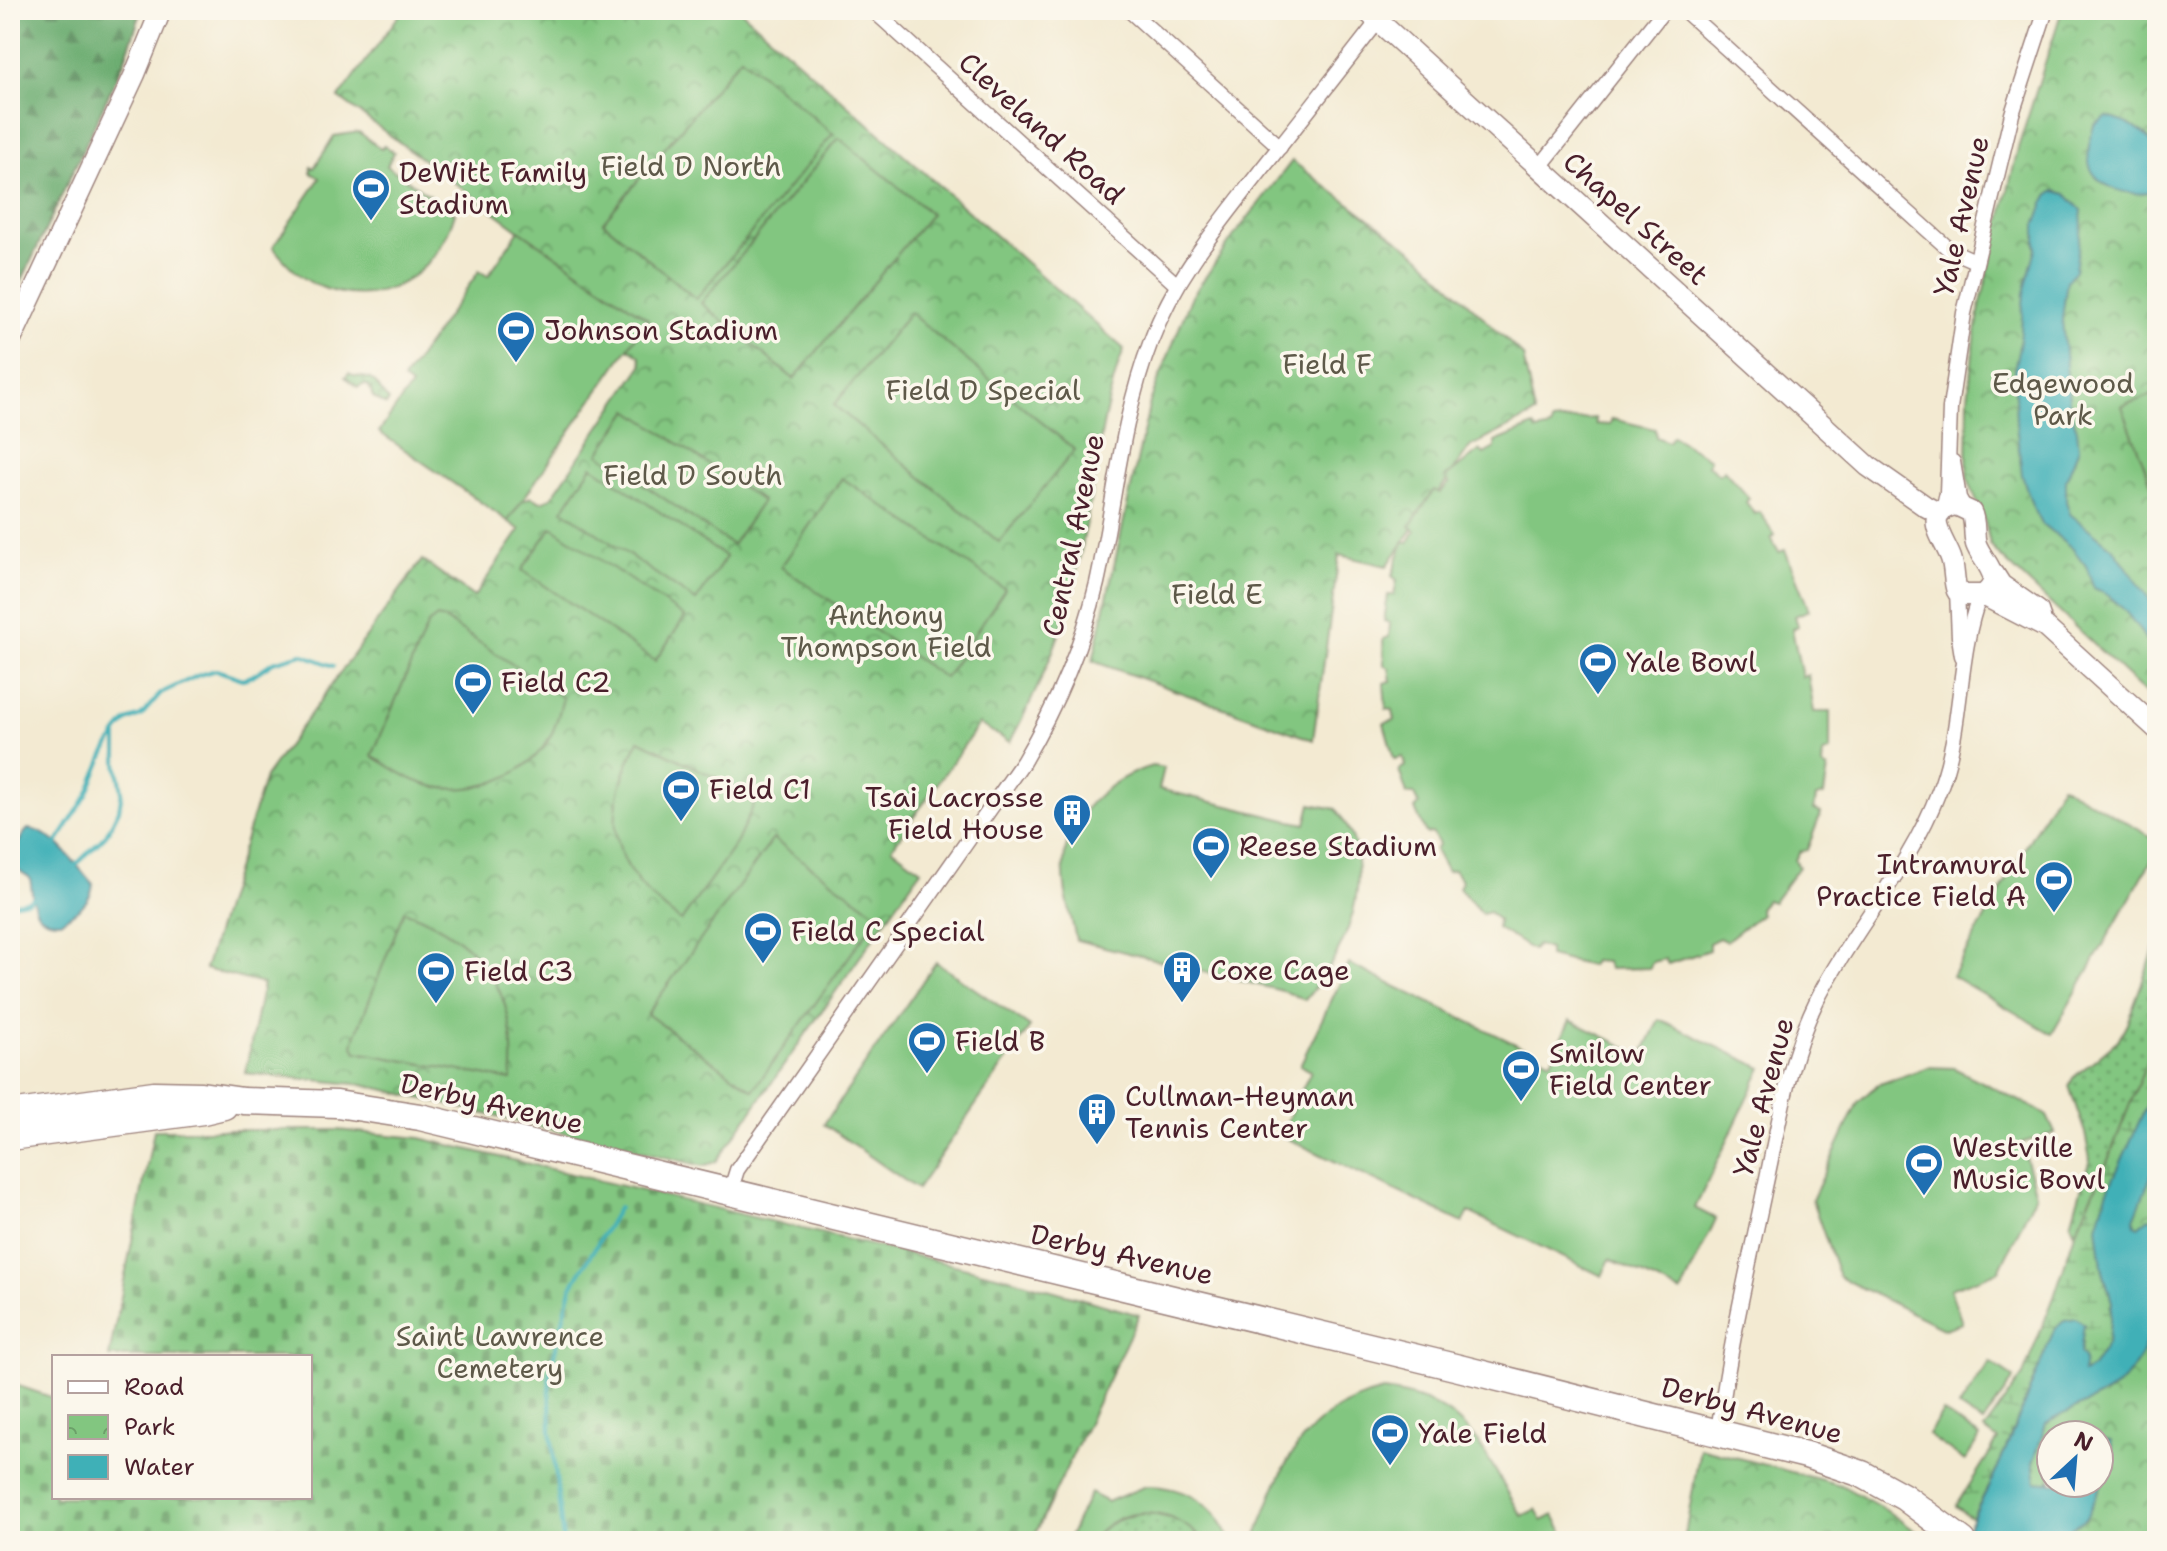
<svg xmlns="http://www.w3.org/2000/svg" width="2167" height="1551" font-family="'Shantell Sans',sans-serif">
  <defs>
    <pattern id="grass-dots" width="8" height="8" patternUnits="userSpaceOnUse" patternTransform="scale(2)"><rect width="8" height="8" fill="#82c680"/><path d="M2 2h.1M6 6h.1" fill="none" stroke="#6ca069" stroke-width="1.8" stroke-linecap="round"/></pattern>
    <pattern id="forest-firs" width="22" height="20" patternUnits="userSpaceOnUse" patternTransform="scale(2)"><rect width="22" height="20" fill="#69ab6e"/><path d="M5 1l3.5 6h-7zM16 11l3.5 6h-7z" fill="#588b5b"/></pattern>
    <pattern id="wetland-marsh" width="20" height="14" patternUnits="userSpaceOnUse" patternTransform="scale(2)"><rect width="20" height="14" fill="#82c680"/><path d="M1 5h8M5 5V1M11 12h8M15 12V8" fill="none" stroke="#6ca069"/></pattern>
    <pattern id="cemetery-stones" width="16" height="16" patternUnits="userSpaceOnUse" patternTransform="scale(2)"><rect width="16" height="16" fill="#82c680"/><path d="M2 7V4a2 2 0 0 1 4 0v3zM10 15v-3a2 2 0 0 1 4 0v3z" fill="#6ca069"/></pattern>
    <pattern id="park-crowns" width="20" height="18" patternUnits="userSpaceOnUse" patternTransform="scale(2)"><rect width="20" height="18" fill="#82c680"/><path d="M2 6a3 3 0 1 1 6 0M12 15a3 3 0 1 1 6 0" fill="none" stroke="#6ca069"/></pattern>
  </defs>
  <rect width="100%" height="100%" fill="#fbf7ec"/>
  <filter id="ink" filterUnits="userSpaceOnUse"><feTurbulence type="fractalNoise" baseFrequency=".0125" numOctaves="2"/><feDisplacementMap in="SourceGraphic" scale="16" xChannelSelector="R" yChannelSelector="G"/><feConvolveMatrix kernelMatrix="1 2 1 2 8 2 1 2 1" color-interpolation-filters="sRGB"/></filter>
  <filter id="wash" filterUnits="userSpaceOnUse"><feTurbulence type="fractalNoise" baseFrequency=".006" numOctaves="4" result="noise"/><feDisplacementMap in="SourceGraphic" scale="32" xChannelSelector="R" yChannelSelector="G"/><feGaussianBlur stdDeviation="1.8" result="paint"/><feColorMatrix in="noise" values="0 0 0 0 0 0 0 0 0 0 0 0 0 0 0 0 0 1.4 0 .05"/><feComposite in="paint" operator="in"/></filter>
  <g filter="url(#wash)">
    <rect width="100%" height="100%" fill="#f3ead2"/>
    <g fill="url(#grass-dots)" stroke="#667256" stroke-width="2">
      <path d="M349 373C358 379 361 375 370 379 379 383 380 394 389 400L386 405 373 397 369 386 365 384 358 387 345 377Z"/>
      <path d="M2157 942V1035L2107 1163 2075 1233 2071 1223 2090 1159 2085 1133 2069 1086 2073 1078 2118 1040 2127 1023Z"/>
      <path d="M1148 1513 1182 1521 1204 1541H1091C1105 1522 1125 1516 1148 1513Z"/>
    </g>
    <path fill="url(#forest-firs)" stroke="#5a654c" stroke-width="2" d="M10 10H142L124 62 10 306Z"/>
    <path fill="url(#wetland-marsh)" stroke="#667256" stroke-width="2" d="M2157 1035V1082L2142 1119 2102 1267 2112 1302 2108 1342 2092 1368 2082 1374 2080 1354 2082 1343 2037 1372 1998 1468 1972 1518 1956 1506 1998 1440 1984 1430 2023 1375 2054 1297 2075 1233 2107 1163Z"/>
    <path fill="url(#cemetery-stones)" stroke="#667256" stroke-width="2" d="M154 1130H337L420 1138 1009 1278 1139 1315 1032 1541H10V1383L54 1398V1497H310V1357H109Z"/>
    <g fill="url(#park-crowns)" stroke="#667256" stroke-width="2" fill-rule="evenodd">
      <path d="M403 10H740L1124 349C1095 428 1093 514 1071 595 1058 647 1035 695 1010 742L979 724 892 848 921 870 716 1162 703 1166 365 1085 245 1073 263 984 205 969 265 777 422 560 474 597 520 530 508 521 522 501 531 497 541 502 551 498 642 365 640 356 628 348 648 319 519 230 339 98Z"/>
      <path d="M2062 10H2157V704L1998 554 1990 544 1985 522 1967 477 1968 398 1973 352 1980 307 2018 148Z"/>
      <path d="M1292 161 1420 256 1523 356 1535 414 1470 447 1387 566 1339 555 1313 740 1093 661 1150 402 1191 298 1233 237Z"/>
      <path d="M2157 1150V1541H1998L2029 1430 2102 1375 2131 1333 2122 1222ZM2051 1435H2099V1483H2051Z"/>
      <path d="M1700 1448 1841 1485 1884 1509 1930 1541H1684Z"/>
    </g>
    <g fill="#82c680" stroke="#667256" stroke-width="2">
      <path d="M741 57 833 134 696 299 603 222Z"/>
      <path d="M359 132 381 149 384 145 394 152 387 166 455 213C437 276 378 314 314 284 297 276 284 261 273 247L320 178 311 173V167L314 168 334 136Z"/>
      <path d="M839 138 931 214 794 379 701 303Z"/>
      <path d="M519 230 648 319 508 521 379 432 411 386 403 380 479 271 488 276Z"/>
      <path d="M910 313 1075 450 999 542 834 405Z"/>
      <path d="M2157 393V500L2122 406Z"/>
      <path d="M629 410 762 501 732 545 599 454Z"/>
      <path d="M1595 418 1596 424 1610 425 1612 419 1655 429 1656 437 1668 442 1672 436 1710 459 1708 465 1719 474 1724 470 1749 498 1746 502 1755 514 1760 512 1775 535 1771 539 1779 552 1785 550 1809 610 1795 616 1798 626 1792 629 1802 677 1808 675 1814 712H1830V751L1823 753 1822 766 1828 769 1824 795 1816 797 1814 810 1821 813 1807 850 1800 851 1795 860 1799 867 1773 902 1766 900 1759 908 1761 914 1726 941 1719 938 1709 943V950L1668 964 1665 959 1652 962 1650 968 1609 969 1606 962 1593 961 1590 966 1549 956V949L1537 945 1532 950 1497 928 1498 920 1489 912 1482 914 1459 888 1462 881 1454 870 1447 872 1435 850 1439 844 1432 833 1426 834 1415 809 1419 805 1414 794H1407L1399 770 1405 766 1403 757 1394 759 1384 723 1395 720 1393 710 1386 709 1384 683 1391 681 1389 668 1384 665 1383 639 1389 637 1390 623 1384 621 1388 595H1394L1397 580 1392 576 1403 542 1408 543 1415 531 1410 526 1434 490 1440 493 1449 483 1446 477 1480 450 1484 454 1495 448V442L1534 426 1537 431 1551 428 1552 422Z"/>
      <path d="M592 466 726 557 696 601 563 510Z"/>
      <path d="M842 478 1005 589 945 678 781 567Z"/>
      <path d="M552 527 685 617 655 661 522 570Z"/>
      <path d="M437 617 444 619 563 698C560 709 557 723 552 733 529 781 463 801 416 781 401 775 387 764 372 756L428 624Z"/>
      <path d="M639 740 723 781 754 804 737 842 681 921C608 870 599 817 639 740Z"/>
      <path d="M1152 766 1164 768 1159 789 1286 820 1306 824 1311 804 1336 809C1342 819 1351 831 1354 842 1368 901 1342 956 1305 1000L1286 992 1076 940C1071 914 1062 888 1064 861 1068 813 1109 779 1152 766Z"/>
      <path d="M2061 785 2157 840V851L2052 1034 1952 976Z"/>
      <path d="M773 839 879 915 753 1090 647 1014Z"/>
      <path d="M404 911C483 939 520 996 511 1080L357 1052 353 1046 355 1037Z"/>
      <path d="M936 962 1030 1027 917 1189 824 1124Z"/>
      <path d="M1349 964 1551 1061 1570 1020 1642 1055 1659 1019 1762 1068 1695 1208 1716 1219 1681 1293 1610 1259 1602 1276 1469 1212 1463 1223 1280 1135 1311 1071 1300 1065Z"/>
      <path d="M1928 1067 1954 1068 2036 1109 2047 1116 2055 1133 2021 1143 2036 1194 1999 1271 1950 1289 1962 1323 1945 1329 1839 1277 1812 1200 1858 1102 1877 1085Z"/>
      <path d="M1990 1362 2014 1378 1983 1423 1959 1407Z"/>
      <path d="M1383 1391C1470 1401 1481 1450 1522 1516L1536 1509 1542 1521 1554 1515 1568 1541H1255C1281 1467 1300 1411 1383 1391Z"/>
      <path d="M1943 1412 1980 1437 1965 1461 1928 1435Z"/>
      <path d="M1146 1486C1185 1486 1216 1504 1231 1541H1204C1173 1507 1121 1501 1091 1541H1067L1090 1493 1107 1502Z"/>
    </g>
    <g fill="#3fb0b7" stroke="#446871" stroke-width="2">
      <path d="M2107 117C2124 121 2147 131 2155 148 2160 158 2157 176 2157 187 2140 202 2100 189 2091 169 2085 155 2090 139 2094 125Z"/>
      <path d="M2055 191 2066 194 2081 210 2082 226 2075 270 2067 281 2062 319 2070 410 2077 429 2079 448 2066 480V501L2070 514 2114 549 2157 610V656C2139 631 2124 600 2094 588L2086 566 2072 548 2042 524 2032 505 2022 475 2016 424 2014 370 2020 341 2024 293 2036 248V225L2044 203 2049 194Z"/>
      <path d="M28 829C55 831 76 866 93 884 92 902 76 912 61 921 29 922 34 900 30 878 26 874 21 873 18 869 9 858 20 837 28 829Z"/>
      <path d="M2157 1082V1161L2134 1219 2135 1225 2138 1227 2149 1218 2157 1223C2157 1276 2162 1341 2122 1382 2110 1395 2065 1411 2046 1424L2033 1463 2036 1482 2047 1483 2051 1480V1483H2099L2100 1439 2111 1441 2114 1458 2086 1518 2061 1534 2032 1531 2020 1534 2011 1541H1961L1998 1468 2054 1330 2064 1320 2076 1318 2084 1324 2080 1354 2085 1359 2083 1373 2092 1368 2108 1342 2112 1302 2102 1267 2097 1226 2107 1193Z"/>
    </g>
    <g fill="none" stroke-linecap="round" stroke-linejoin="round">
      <g stroke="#3fb0b7" stroke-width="4">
        <path d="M54 847 87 795 104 755 117 733 127 721 141 716 161 693 199 675 216 670 243 679 252 676 273 662 302 654 333 666"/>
        <path d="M72 869 106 835 119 810 122 791 117 763V736"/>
        <path d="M10 904 28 901 34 897"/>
        <path d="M563 1541 551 1431 549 1375 571 1288 619 1207"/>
      </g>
    </g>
  </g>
  <g filter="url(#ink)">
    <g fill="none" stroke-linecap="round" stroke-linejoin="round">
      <defs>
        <g id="street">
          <path d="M873 10 1177 285"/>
          <path d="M1129 10 1280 147"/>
          <path d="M1684 10 1950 250 1975 261"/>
          <path d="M1539 168 1664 10"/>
          <path d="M1953 462 1959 498 1964 507"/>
          <path d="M1943 510 1947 493 1950 408 1964 313 2012 114 2046 10"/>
          <path d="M1957 591 1959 637 1962 656"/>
          <path d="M730 1192 737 1170 1023 762C1056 706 1082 647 1097 583 1115 502 1121 419 1151 341 1175 276 1220 223 1262 169 1301 120 1340 70 1378 21"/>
          <path d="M1718 1432C1729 1350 1748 1268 1765 1187 1779 1124 1788 1059 1817 1000 1854 927 1909 870 1939 791 1964 728 1956 658 1980 595"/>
        </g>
        <g id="secondary">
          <path d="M1366 10 1868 466 1925 506 1940 514"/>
          <path d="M10 342 135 74 161 10"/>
          <path d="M1956 505 1971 512C1976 522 1973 533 1976 544 1982 562 2007 578 1983 595H1965L1957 591C1953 580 1955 569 1951 558 1945 540 1919 512 1956 505Z"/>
          <path d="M1994 574 2001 585 2038 611 2040 617"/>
          <path d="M1983 595 2045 627 2157 729"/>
        </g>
        <g id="highway">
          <path d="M10 1114 154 1094 201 1095 243 1101 337 1104 420 1117 1459 1368 1806 1455 1862 1474 1904 1497 1963 1541"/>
          <path d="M10 1137 203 1111 224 1106"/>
        </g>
      </defs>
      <use href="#street" stroke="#9e847e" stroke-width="17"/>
      <use href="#secondary" stroke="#9e847e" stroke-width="23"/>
      <use href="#highway" stroke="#9e847e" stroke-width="29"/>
      <use href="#street" stroke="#fff" stroke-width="14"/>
      <use href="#secondary" stroke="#fff" stroke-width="20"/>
      <use href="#highway" stroke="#fff" stroke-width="26"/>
    </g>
  </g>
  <defs>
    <symbol id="stadium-pin" viewBox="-11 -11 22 30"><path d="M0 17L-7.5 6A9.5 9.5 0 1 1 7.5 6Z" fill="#1f6fb2" stroke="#fbf7ec"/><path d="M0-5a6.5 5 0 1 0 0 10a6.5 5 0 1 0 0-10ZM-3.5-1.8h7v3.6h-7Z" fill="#fff"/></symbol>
    <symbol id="building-pin" viewBox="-11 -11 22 30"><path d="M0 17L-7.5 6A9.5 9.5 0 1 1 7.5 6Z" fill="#1f6fb2" stroke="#fbf7ec"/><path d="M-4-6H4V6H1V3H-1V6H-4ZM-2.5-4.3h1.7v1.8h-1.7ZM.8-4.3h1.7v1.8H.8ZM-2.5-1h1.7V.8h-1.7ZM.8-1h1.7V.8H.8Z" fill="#fff"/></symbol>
  </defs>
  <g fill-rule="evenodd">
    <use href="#stadium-pin" x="349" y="166" width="44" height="60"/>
    <use href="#stadium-pin" x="494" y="308" width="44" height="60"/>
    <use href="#stadium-pin" x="1576" y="640" width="44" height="60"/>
    <use href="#stadium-pin" x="451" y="660" width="44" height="60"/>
    <use href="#stadium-pin" x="659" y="767" width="44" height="60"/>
    <use href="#building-pin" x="1050" y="791" width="44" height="60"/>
    <use href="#stadium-pin" x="1189" y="824" width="44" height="60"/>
    <use href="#stadium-pin" x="2032" y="858" width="44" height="60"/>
    <use href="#stadium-pin" x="741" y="909" width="44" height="60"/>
    <use href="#building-pin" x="1160" y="948" width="44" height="60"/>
    <use href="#stadium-pin" x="414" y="949" width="44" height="60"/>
    <use href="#stadium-pin" x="905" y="1019" width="44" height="60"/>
    <use href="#stadium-pin" x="1499" y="1047" width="44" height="60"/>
    <use href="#building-pin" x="1075" y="1090" width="44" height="60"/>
    <use href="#stadium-pin" x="1902" y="1141" width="44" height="60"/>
    <use href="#stadium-pin" x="1368" y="1411" width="44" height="60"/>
  </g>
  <g text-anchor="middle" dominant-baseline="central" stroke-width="7" stroke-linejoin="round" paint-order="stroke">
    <g font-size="28" fill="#4a1f2b" stroke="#fbf7ec">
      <text transform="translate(1042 128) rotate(42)">Cleveland Road</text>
      <text transform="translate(1961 216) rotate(-77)">Yale Avenue</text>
      <text transform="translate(1636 218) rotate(42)">Chapel Street</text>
      <text transform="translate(1073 535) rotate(-78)">Central Avenue</text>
      <text transform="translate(1763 1097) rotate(-75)">Yale Avenue</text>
      <text transform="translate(492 1103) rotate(13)">Derby Avenue</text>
      <text transform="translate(1122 1254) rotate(13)">Derby Avenue</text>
      <text transform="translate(1752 1410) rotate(15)">Derby Avenue</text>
    </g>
    <g font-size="28" fill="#5e5949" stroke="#fbf7ec">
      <text x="691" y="166">Field D North</text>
      <text x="1327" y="364">Field F</text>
      <text x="2063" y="383">Edgewood<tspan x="2063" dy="32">Park</tspan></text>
      <text x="983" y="390">Field D Special</text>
      <text x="693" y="475">Field D South</text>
      <text x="1217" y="594">Field E</text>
      <text x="886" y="615">Anthony<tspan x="886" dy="32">Thompson Field</tspan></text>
      <text x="500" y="1336">Saint Lawrence<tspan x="500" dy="32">Cemetery</tspan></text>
    </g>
    <g font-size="28" fill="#4a1f2b" stroke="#fbf7ec" text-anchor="start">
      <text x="399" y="172">DeWitt Family<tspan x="399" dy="32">Stadium</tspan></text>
      <text x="544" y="330">Johnson Stadium</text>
      <text x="1626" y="662">Yale Bowl</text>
      <text x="501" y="682">Field C2</text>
      <text x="709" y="789">Field C1</text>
      <text x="1044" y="797" text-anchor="end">Tsai Lacrosse<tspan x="1044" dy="32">Field House</tspan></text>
      <text x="1239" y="846">Reese Stadium</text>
      <text x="2026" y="864" text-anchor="end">Intramural<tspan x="2026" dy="32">Practice Field A</tspan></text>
      <text x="791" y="931">Field C Special</text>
      <text x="1210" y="970">Coxe Cage</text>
      <text x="464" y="971">Field C3</text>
      <text x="955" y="1041">Field B</text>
      <text x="1549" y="1053">Smilow<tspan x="1549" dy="32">Field Center</tspan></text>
      <text x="1125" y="1096">Cullman-Heyman<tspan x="1125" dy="32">Tennis Center</tspan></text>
      <text x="1952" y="1147">Westville<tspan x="1952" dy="32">Music Bowl</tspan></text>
      <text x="1418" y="1433">Yale Field</text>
    </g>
  </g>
  <rect width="2167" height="1551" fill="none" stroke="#fbf7ec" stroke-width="40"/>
  <rect x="52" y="1355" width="260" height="144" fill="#fbf7ec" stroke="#b4a19f" stroke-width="2"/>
  <rect x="68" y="1381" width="40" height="12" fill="#ffffff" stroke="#b4a19f" stroke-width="2"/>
  <text x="124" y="1395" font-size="24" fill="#4a1f2b">Road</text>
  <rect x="68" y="1415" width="40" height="24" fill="url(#park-crowns)" stroke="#b4a19f" stroke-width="2"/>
  <text x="124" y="1435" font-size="24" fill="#4a1f2b">Park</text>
  <rect x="68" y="1455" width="40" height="24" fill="#3fb0b7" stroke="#b4a19f" stroke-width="2"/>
  <text x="124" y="1475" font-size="24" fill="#4a1f2b">Water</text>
  <g transform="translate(2075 1459) rotate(26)"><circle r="38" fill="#fbf7ec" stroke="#b4a19f" stroke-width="2"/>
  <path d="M0-6L14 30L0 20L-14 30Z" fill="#1f6fb2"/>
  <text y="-12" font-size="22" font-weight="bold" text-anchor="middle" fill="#4a1f2b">N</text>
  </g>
</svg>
